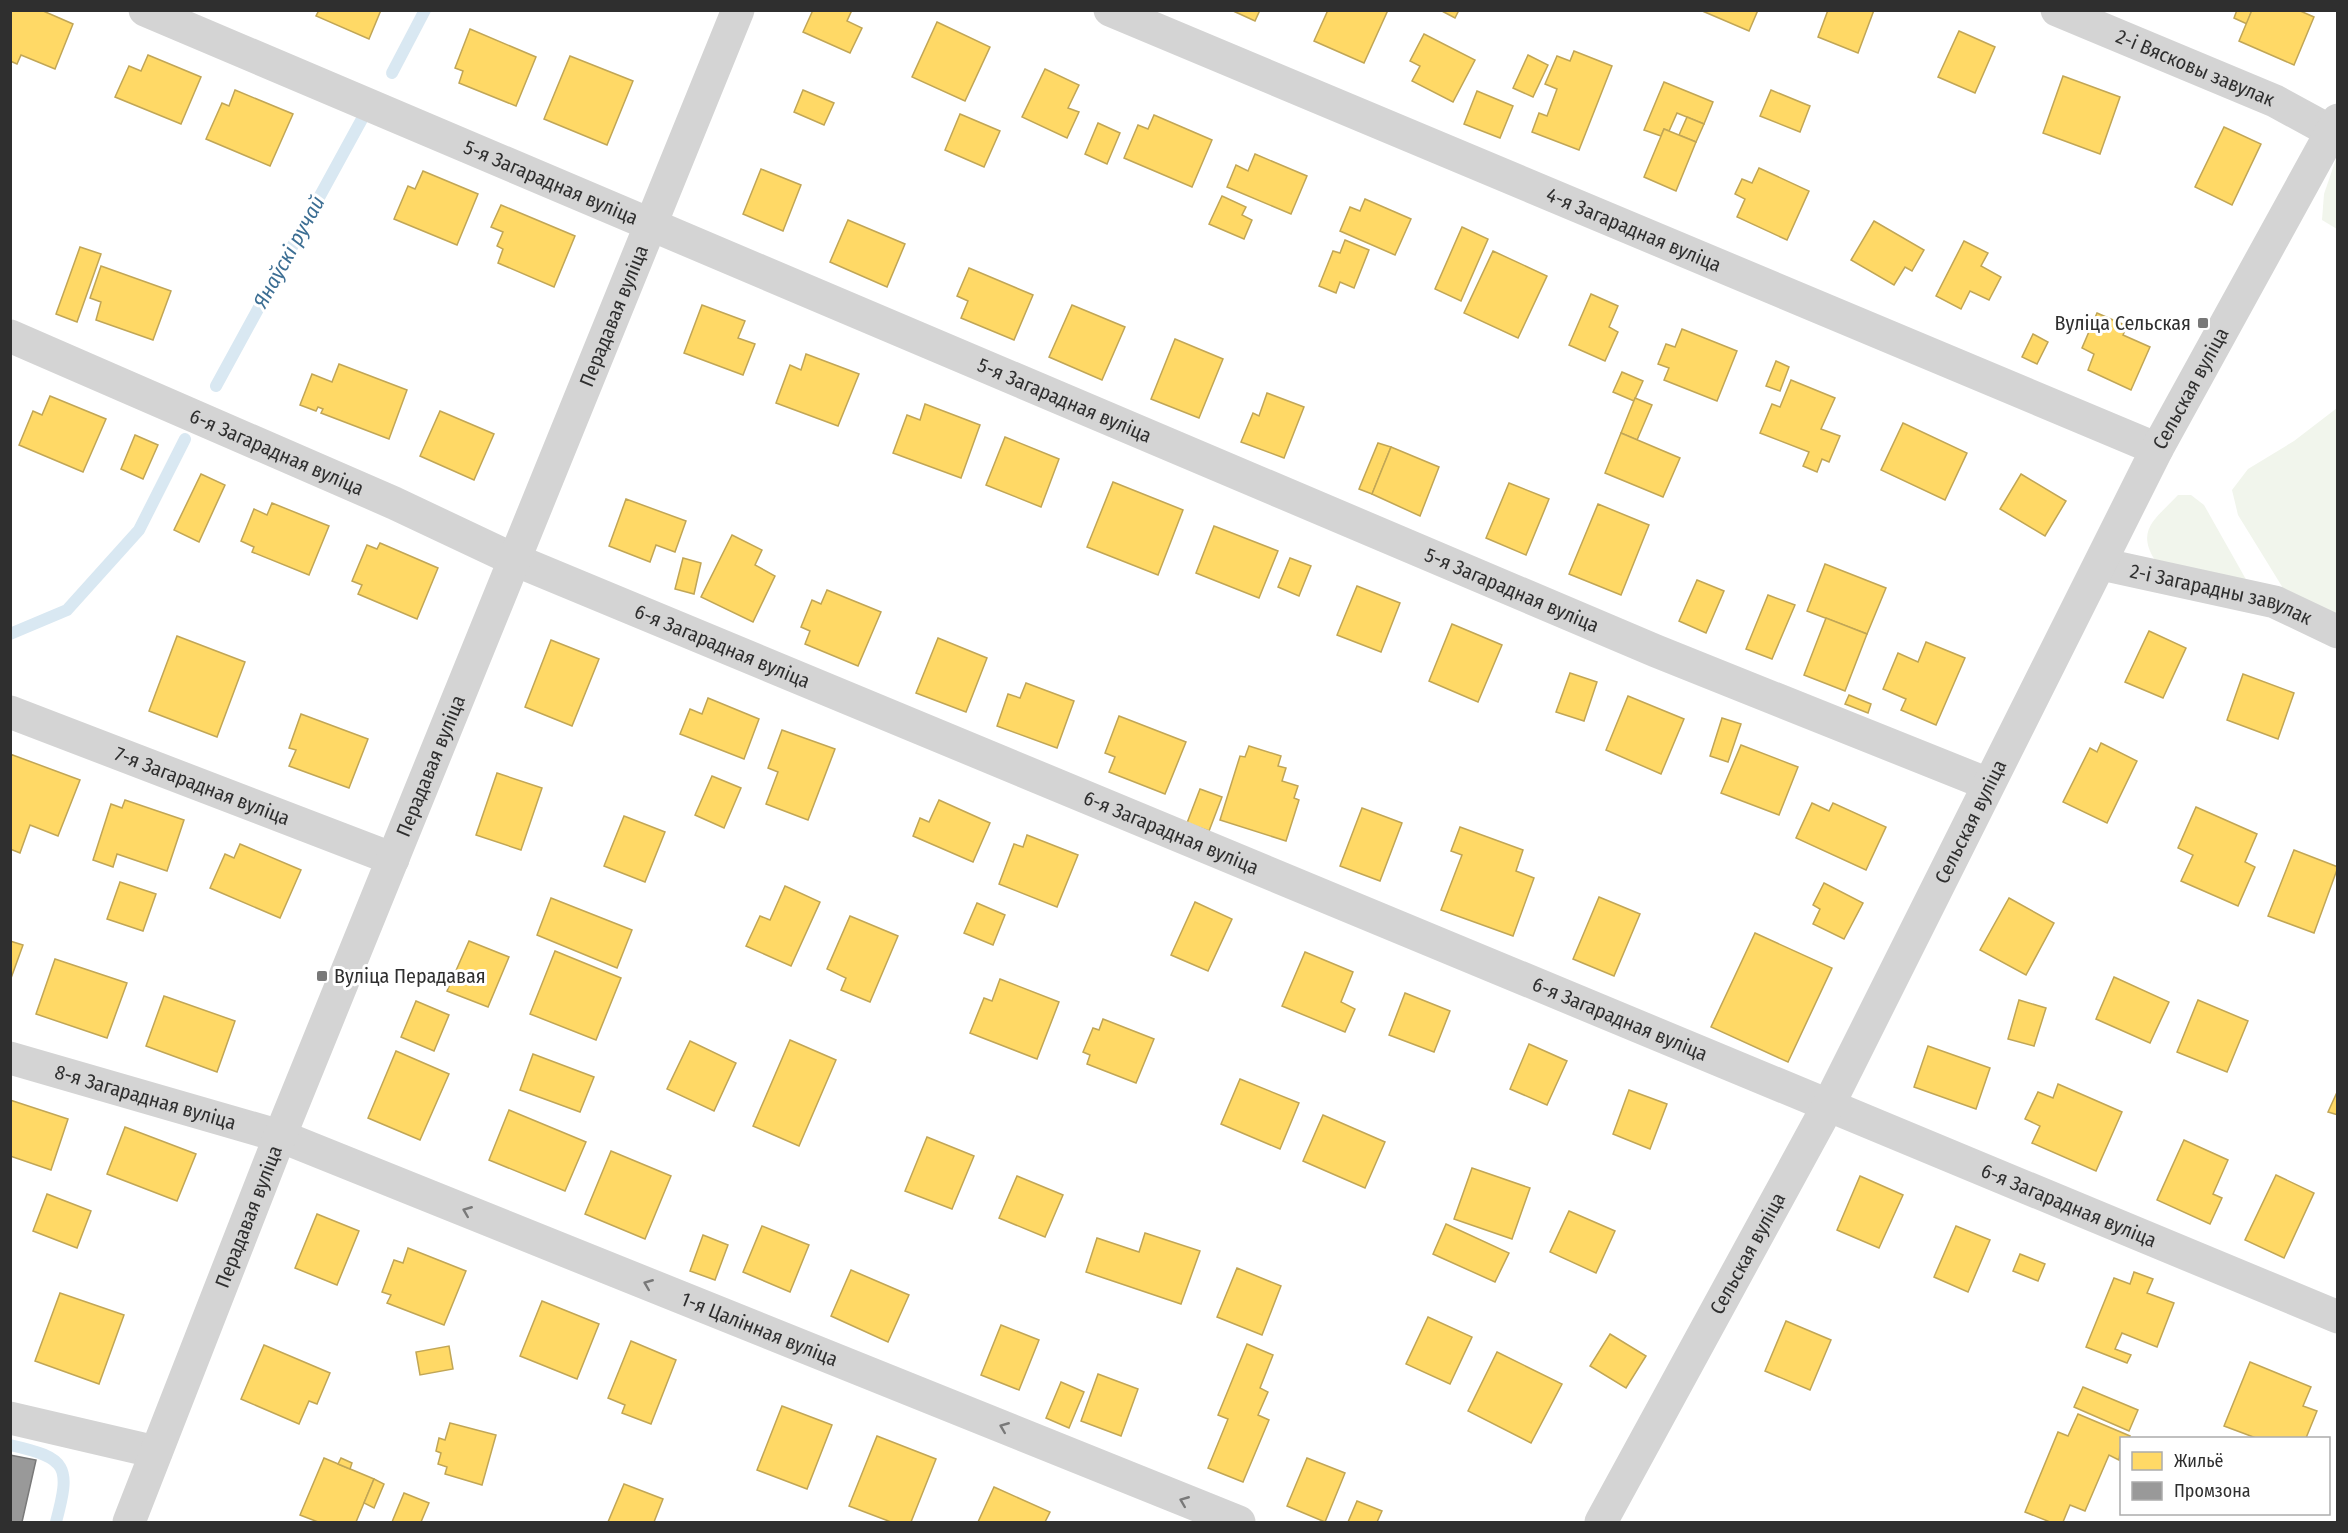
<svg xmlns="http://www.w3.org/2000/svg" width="2348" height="1533" font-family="'Fira Sans Condensed',sans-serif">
  <rect width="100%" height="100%" fill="#fff"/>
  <g fill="#f1f5ec">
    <path d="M2337 156V229L2322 220 2324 194Z"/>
    <path d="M2337 408V619L2286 593 2238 515 2232 490 2248 469 2294 441Z"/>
    <path d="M2178 495H2191L2204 505 2248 583 2155 560C2135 529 2157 518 2178 495Z"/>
  </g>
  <g fill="#ffd966" stroke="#c1a656" stroke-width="1.5">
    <path d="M10 10H41L73 24 55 69 21 55 17 64 10 61Z"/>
    <path d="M319 10H381L369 39 316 16Z"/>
    <path d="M813 10H852L847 21 862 28 850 53 803 32Z"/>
    <path d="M1231 10H1260L1255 21Z"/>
    <path d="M1328 10H1388L1364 63 1314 41Z"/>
    <path d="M1440 10H1459L1455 18Z"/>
    <path d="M1700 10H1758L1749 31Z"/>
    <path d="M1828 10H1874L1858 53 1818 37Z"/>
    <path d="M2237 10H2252L2247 24 2234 18Z"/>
    <path d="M2252 10H2298L2314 17 2294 65 2239 41Z"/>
    <path d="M937 22 990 47 965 101 912 77Z"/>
    <path d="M470 29 536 57 516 106 459 83 463 71 455 68Z"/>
    <path d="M1959 31 1995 47 1975 93 1938 77Z"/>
    <path d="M1424 34 1475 60 1453 102 1412 81 1420 66 1410 61Z"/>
    <path d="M1574 51 1612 66 1579 150 1532 132 1539 113 1547 116 1557 89 1545 84 1557 56 1570 61Z"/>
    <path d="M148 55 201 77 181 124 115 97 129 66 141 71Z"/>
    <path d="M1528 55 1548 65 1533 97 1513 88Z"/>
    <path d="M570 56 633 81 607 145 544 119Z"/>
    <path d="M1045 69 1079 85 1068 108 1079 112 1067 138 1022 117Z"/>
    <path d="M2063 76 2120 97 2100 154 2043 133Z"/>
    <path d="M1664 82 1713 102 1704 124 1677 113 1669 131 1664 129 1661 136 1644 130Z"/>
    <path d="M235 90 293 114 270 166 206 139 222 103 229 106Z"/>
    <path d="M803 90 834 103 824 125 794 112Z"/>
    <path d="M1771 90 1810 106 1800 132 1760 116Z"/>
    <path d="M1477 91 1513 106 1500 138 1464 124Z"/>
    <path d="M960 114 1000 131 984 167 945 150Z"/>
    <path d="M1154 115 1212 140 1192 187 1124 158 1138 125 1148 129Z"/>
    <path d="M1687 117 1704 124 1696 142 1679 135Z"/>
    <path d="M1098 123 1120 133 1107 164 1085 154Z"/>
    <path d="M2224 127 2261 144 2232 205 2195 187Z"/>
    <path d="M1664 129 1696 142 1676 191 1644 177Z"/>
    <path d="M1255 154 1307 176 1291 214 1227 187 1236 165 1248 171Z"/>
    <path d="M1759 168 1809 191 1787 240 1737 217 1745 199 1735 194 1742 179 1752 183Z"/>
    <path d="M761 169 801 185 783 231 743 214Z"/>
    <path d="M423 171 478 194 457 245 394 219 408 186 415 189Z"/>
    <path d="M1222 196 1246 207 1242 215 1252 220 1244 239 1209 224Z"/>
    <path d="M1365 199 1411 219 1395 255 1340 231 1350 207 1360 211Z"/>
    <path d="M501 205 575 236 554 287 498 263 503 249 497 246 503 232 491 227Z"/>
    <path d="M848 220 905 244 887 287 830 262Z"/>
    <path d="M1874 221 1924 250 1912 271 1905 267 1894 285 1851 260Z"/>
    <path d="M1462 227 1488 239 1461 301 1435 289Z"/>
    <path d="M1345 240 1369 250 1354 288 1340 282 1336 293 1319 286 1333 251 1340 253Z"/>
    <path d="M1964 241 1988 253 1981 266 2001 277 1989 300 1970 291 1961 309 1936 296Z"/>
    <path d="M80 247 101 254 77 322 56 314Z"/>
    <path d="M1493 251 1547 276 1518 338 1464 313Z"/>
    <path d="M101 266 171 291 153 340 96 320 101 302 90 298Z"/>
    <path d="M969 268 1033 295 1014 340 961 318 968 301 957 296Z"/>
    <path d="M1591 294 1618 306 1609 327 1618 332 1605 361 1569 345Z"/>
    <path d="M702 305 745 321 738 338 755 344 743 375 684 353Z"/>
    <path d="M1072 305 1125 327 1102 380 1049 357Z"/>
    <path d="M2097 313 2127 326 2123 335 2150 347 2131 390 2088 370 2094 354 2082 348Z"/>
    <path d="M1682 329 1737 351 1717 401 1664 380 1669 368 1658 364 1666 344 1675 347Z"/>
    <path d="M2033 334 2048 342 2037 364 2022 357Z"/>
    <path d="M1175 339 1223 359 1199 418 1151 399Z"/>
    <path d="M806 354 859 374 838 426 776 403 790 365 801 370Z"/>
    <path d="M1776 361 1789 367 1780 391 1766 386Z"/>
    <path d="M339 364 407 390 389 439 321 413 323 409 318 407 316 411 300 405 312 374 332 382Z"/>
    <path d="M1622 372 1643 381 1634 401 1613 392Z"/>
    <path d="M1791 380 1835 398 1821 429 1840 436 1829 462 1822 459 1817 472 1803 466 1809 452 1760 433 1772 404 1780 407Z"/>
    <path d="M1267 393 1304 407 1284 458 1241 442 1253 413 1259 416Z"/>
    <path d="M50 396 106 419 83 472 19 445 33 411 42 415Z"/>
    <path d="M1635 398 1652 405 1637 440 1621 433Z"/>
    <path d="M925 404 980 425 961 478 893 453 907 415 920 420Z"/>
    <path d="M440 411 494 434 474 480 420 456Z"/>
    <path d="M1903 423 1967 453 1945 500 1881 470Z"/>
    <path d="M1621 433 1680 458 1663 497 1605 473Z"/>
    <path d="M135 435 158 445 143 479 121 469Z"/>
    <path d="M1005 437 1059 459 1041 507 986 485Z"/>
    <path d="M1378 443 1391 447 1372 494 1359 489Z"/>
    <path d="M1391 447 1439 467 1420 516 1372 494Z"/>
    <path d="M201 474 225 485 199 542 174 530Z"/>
    <path d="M2021 474 2066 501 2045 536 2000 509Z"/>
    <path d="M1113 482 1183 510 1158 575 1087 547Z"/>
    <path d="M1509 483 1549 499 1526 555 1486 538Z"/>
    <path d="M626 499 686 521 675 552 656 545 650 562 609 546Z"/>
    <path d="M272 503 329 526 309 575 252 552 254 547 241 541 254 509 267 515Z"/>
    <path d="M1598 504 1649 525 1621 595 1569 574Z"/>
    <path d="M1214 526 1278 551 1259 598 1196 573Z"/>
    <path d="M732 535 762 550 755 565 775 576 753 622 701 597Z"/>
    <path d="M380 543 438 568 417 619 358 594 362 585 352 581 367 545 377 549Z"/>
    <path d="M683 558 701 563 694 594 675 589Z"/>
    <path d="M1290 558 1311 566 1299 596 1278 587Z"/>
    <path d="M1825 564 1886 588 1867 634 1807 611Z"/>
    <path d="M1697 580 1724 591 1706 633 1679 621Z"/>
    <path d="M1357 586 1400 603 1381 652 1337 635Z"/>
    <path d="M827 590 881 612 858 666 805 644 810 631 801 627 812 600 821 604Z"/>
    <path d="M1768 595 1795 605 1772 659 1746 649Z"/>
    <path d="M1826 618 1867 634 1845 691 1804 675Z"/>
    <path d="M1452 624 1502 645 1478 702 1429 681Z"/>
    <path d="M2149 631 2186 648 2163 698 2125 682Z"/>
    <path d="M177 636 245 662 217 737 149 711Z"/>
    <path d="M938 638 987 658 966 712 916 693Z"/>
    <path d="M551 640 599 659 572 726 525 707Z"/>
    <path d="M1926 642 1965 658 1936 725 1901 710 1906 699 1883 689 1898 653 1918 662Z"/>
    <path d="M1570 673 1597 682 1584 721 1556 712Z"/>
    <path d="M2243 674 2294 693 2278 739 2227 720Z"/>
    <path d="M1026 683 1074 701 1057 748 997 726 1008 694 1020 698Z"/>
    <path d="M1849 695 1871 704 1868 713 1845 704Z"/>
    <path d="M1628 696 1684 719 1661 774 1606 750Z"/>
    <path d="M708 698 759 719 744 759 680 734 690 709 702 714Z"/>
    <path d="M301 714 368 739 349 788 289 766 296 750 289 748Z"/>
    <path d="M1119 716 1186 742 1165 794 1109 772 1115 757 1105 753Z"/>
    <path d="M1722 718 1741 724 1728 762 1710 756Z"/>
    <path d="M782 730 835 749 808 820 766 804 778 772 768 768Z"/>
    <path d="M2101 743 2137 761 2107 823 2063 802 2090 748 2097 752Z"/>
    <path d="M1741 745 1798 767 1779 815 1721 793Z"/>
    <path d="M1249 746 1281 756 1278 766 1286 768 1282 781 1298 786 1294 798 1299 800 1286 841 1220 820 1240 756 1245 757Z"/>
    <path d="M10 754 80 780 58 836 30 825 20 853 10 849Z"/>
    <path d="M497 773 542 788 521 850 476 835Z"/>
    <path d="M712 776 741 788 724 828 695 815Z"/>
    <path d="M1200 789 1222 797 1209 831 1187 823Z"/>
    <path d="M125 800 184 820 167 871 117 854 113 867 93 860 111 804 122 808Z"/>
    <path d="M939 800 990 823 973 862 913 836 920 818 929 822Z"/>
    <path d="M1812 803 1829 811 1833 803 1886 827 1866 870 1796 838Z"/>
    <path d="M2196 807 2257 834 2245 862 2255 867 2238 906 2181 881 2193 855 2178 848Z"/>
    <path d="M1362 808 1402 823 1380 881 1340 866Z"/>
    <path d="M624 816 665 832 645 882 604 866Z"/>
    <path d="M1460 827 1523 850 1516 871 1534 878 1513 936 1441 910 1462 855 1451 851Z"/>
    <path d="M1027 835 1078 855 1057 907 999 884 1014 844 1023 847Z"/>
    <path d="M240 844 301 870 280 918 210 888 225 854 234 858Z"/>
    <path d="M2294 850 2338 867 2314 933 2268 916Z"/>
    <path d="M120 882 156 894 143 931 107 919Z"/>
    <path d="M1824 883 1863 903 1844 939 1813 924 1820 909 1813 905Z"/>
    <path d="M785 886 820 902 791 966 746 946 760 916 770 920Z"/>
    <path d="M1599 897 1640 914 1614 976 1573 959Z"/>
    <path d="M551 898 632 930 617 968 537 935Z"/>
    <path d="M2009 898 2054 923 2026 975 1980 950Z"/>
    <path d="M1195 902 1232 919 1208 971 1171 955Z"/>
    <path d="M977 903 1005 915 993 945 964 933Z"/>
    <path d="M850 916 898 936 870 1002 841 990 846 978 827 969Z"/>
    <path d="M1755 933 1832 968 1788 1062 1711 1027Z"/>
    <path d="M10 941 23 945 10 981Z"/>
    <path d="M469 941 509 957 488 1007 447 991Z"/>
    <path d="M555 951 621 978 596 1040 530 1014Z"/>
    <path d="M1305 952 1353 972 1341 1002 1355 1009 1345 1032 1282 1006Z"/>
    <path d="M55 959 127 983 107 1038 36 1014Z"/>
    <path d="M2114 977 2169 1002 2150 1043 2096 1019Z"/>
    <path d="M1000 979 1059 1002 1037 1059 970 1033 984 998 992 1001Z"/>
    <path d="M1405 993 1450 1011 1434 1052 1389 1035Z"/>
    <path d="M164 996 235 1021 217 1072 146 1046Z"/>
    <path d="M2019 1000 2046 1008 2034 1046 2008 1039Z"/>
    <path d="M2198 1000 2248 1021 2227 1072 2177 1052Z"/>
    <path d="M416 1001 449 1015 434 1051 401 1037Z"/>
    <path d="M1103 1019 1154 1039 1136 1083 1087 1064 1090 1055 1083 1052 1093 1028 1099 1030Z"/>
    <path d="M790 1040 836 1060 799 1146 753 1126Z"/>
    <path d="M690 1041 736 1063 714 1111 667 1089Z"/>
    <path d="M1529 1044 1567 1061 1547 1105 1510 1089Z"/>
    <path d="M1928 1046 1990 1068 1976 1109 1914 1087Z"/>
    <path d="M396 1051 449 1074 420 1140 368 1118Z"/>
    <path d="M533 1054 594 1077 580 1112 520 1090Z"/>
    <path d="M1240 1079 1299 1103 1280 1149 1221 1124Z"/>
    <path d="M2058 1084 2122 1112 2096 1171 2032 1143 2040 1126 2025 1119 2038 1092 2053 1098Z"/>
    <path d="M1629 1090 1667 1104 1650 1149 1613 1134Z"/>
    <path d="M2338 1090V1115L2328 1112Z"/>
    <path d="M10 1100 68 1119 51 1170 10 1156Z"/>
    <path d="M509 1110 586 1142 565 1191 489 1160Z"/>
    <path d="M1323 1115 1385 1142 1365 1188 1303 1161Z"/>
    <path d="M125 1127 196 1154 177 1201 107 1174Z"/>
    <path d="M927 1137 974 1156 952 1209 905 1191Z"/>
    <path d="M2184 1140 2228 1160 2213 1194 2222 1198 2210 1224 2157 1200Z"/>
    <path d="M611 1151 671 1176 645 1239 585 1214Z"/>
    <path d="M1472 1168 1530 1188 1512 1239 1454 1219Z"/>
    <path d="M2276 1175 2314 1193 2284 1258 2245 1240Z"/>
    <path d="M1017 1176 1063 1195 1045 1237 999 1218Z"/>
    <path d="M1860 1176 1903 1195 1879 1248 1837 1230Z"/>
    <path d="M47 1194 91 1211 77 1248 33 1231Z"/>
    <path d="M1569 1211 1615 1231 1596 1273 1550 1252Z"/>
    <path d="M317 1214 359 1231 337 1285 295 1268Z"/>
    <path d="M1446 1224 1509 1253 1495 1282 1433 1254Z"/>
    <path d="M762 1226 809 1245 790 1292 743 1272Z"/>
    <path d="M1956 1226 1990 1240 1968 1292 1934 1277Z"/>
    <path d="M1145 1233 1200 1251 1181 1304 1086 1272 1097 1238 1139 1252Z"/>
    <path d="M703 1235 728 1245 715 1280 690 1271Z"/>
    <path d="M408 1248 466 1271 444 1325 387 1303 391 1295 382 1292 394 1260 403 1263Z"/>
    <path d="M2020 1254 2045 1264 2038 1281 2013 1271Z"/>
    <path d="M1237 1268 1281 1286 1262 1335 1217 1317Z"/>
    <path d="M851 1270 909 1295 888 1342 831 1316Z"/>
    <path d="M2134 1272 2153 1279 2147 1293 2174 1303 2157 1347 2122 1333 2115 1349 2131 1355 2127 1363 2086 1347 2114 1278 2130 1284Z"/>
    <path d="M60 1293 124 1315 99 1384 35 1361Z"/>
    <path d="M542 1301 599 1324 577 1379 520 1356Z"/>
    <path d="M1428 1317 1472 1337 1450 1384 1406 1364Z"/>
    <path d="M1786 1321 1831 1340 1810 1390 1765 1371Z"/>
    <path d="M1001 1325 1039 1340 1019 1390 981 1375Z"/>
    <path d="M1610 1334 1646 1356 1626 1388 1590 1366Z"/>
    <path d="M631 1341 676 1360 651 1424 622 1413 625 1405 608 1398Z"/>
    <path d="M1247 1344 1273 1355 1260 1388 1268 1392 1258 1415 1269 1420 1243 1482 1208 1468 1228 1419 1218 1415Z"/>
    <path d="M264 1345 330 1373 317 1404 309 1401 299 1424 241 1399Z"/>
    <path d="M449 1346 453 1369 420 1375 416 1352Z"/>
    <path d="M1497 1352 1562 1384 1531 1443 1468 1411Z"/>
    <path d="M2250 1362 2311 1387 2303 1406 2317 1411 2306 1438H2256L2224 1426Z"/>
    <path d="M1098 1374 1138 1389 1121 1436 1081 1421Z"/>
    <path d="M1061 1382 1084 1392 1069 1428 1046 1418Z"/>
    <path d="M2083 1387 2138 1410 2129 1431 2074 1407Z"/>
    <path d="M782 1406 832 1425 807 1489 757 1470Z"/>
    <path d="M2078 1414 2130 1436 2129 1438H2122L2119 1460 2109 1455 2085 1511 2070 1505 2063 1522H2050L2025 1512 2058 1432 2068 1436Z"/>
    <path d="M450 1423 496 1435 482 1485 445 1474 447 1467 438 1464 441 1453 436 1451 439 1438 445 1440Z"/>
    <path d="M877 1436 936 1459 911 1522H891L849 1506Z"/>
    <path d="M324 1458 374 1479 356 1522H318L300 1515Z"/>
    <path d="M341 1458 352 1463 350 1469 338 1464Z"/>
    <path d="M1307 1458 1345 1473 1325 1522 1287 1506Z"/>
    <path d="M374 1479 384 1484 374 1508 364 1503Z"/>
    <path d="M624 1484 663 1499 654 1522H608Z"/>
    <path d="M994 1487 1050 1512 1045 1522H978Z"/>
    <path d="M404 1493 429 1503 421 1522H392Z"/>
    <path d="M1357 1501 1382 1511 1377 1522H1348Z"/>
  </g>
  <path fill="#999" stroke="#797979" stroke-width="1.5" d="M10 1455 36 1460 22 1522H10Z"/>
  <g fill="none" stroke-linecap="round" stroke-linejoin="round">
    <g stroke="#d9e8f2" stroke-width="12">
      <path d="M392 73 425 10"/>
      <path d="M216 386 362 119"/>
      <path d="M10 634 67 610 139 530 185 439"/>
      <path d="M10 1445C68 1458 71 1466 56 1522"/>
    </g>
    <g stroke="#d4d4d4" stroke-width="33">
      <path id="s1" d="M145 10 1656 651 1988 784"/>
      <path id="s2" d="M1110 10 2157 449"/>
      <path id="s3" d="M2057 10 2275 101 2330 131"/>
      <path id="s4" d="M10 336 394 503 515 560 2338 1317"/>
      <path id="s5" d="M2101 564 2275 602 2338 632"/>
      <path id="s6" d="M10 712 393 859"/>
      <path id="s7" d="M10 1058 280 1136 1239 1522"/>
      <path d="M10 1418 156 1452"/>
      <path id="s8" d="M129 1522 280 1136 738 10"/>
      <path id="s9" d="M1601 1522 1829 1104 2157 449 2338 120"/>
    </g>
  </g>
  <defs><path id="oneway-chevron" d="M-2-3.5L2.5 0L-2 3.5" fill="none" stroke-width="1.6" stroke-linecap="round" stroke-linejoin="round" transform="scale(1.5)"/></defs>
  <g stroke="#797979">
    <use href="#oneway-chevron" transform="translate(467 1211) rotate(-158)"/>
    <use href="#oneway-chevron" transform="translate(648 1284) rotate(-158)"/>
    <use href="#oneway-chevron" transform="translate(1004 1427) rotate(-158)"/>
    <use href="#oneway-chevron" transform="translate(1184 1501) rotate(-158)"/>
  </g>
  <g fill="#787878" stroke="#fff" stroke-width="2">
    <rect x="2197" y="317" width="12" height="12" rx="3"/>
    <rect x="316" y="970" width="12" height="12" rx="3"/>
  </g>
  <g text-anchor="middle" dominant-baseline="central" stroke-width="6" stroke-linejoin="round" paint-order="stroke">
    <g font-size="20" fill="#2f2f2f" stroke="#fff">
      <text stroke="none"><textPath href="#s3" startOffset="150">2-і Вясковы завулак</textPath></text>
      <text stroke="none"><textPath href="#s1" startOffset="441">5-я Загарадная вуліца</textPath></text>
      <text stroke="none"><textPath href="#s2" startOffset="568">4-я Загарадная вуліца</textPath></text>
      <text stroke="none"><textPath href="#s8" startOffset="1300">Перадавая вуліца</textPath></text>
      <text stroke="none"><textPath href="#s9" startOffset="1278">Сельская вуліца</textPath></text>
      <text stroke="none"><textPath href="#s1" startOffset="999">5-я Загарадная вуліца</textPath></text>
      <text stroke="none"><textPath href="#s4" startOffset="291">6-я Загарадная вуліца</textPath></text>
      <text stroke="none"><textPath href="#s1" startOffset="1485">5-я Загарадная вуліца</textPath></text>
      <text stroke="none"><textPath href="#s5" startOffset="124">2-і Загарадны завулак</textPath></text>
      <text stroke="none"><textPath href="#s4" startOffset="777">6-я Загарадная вуліца</textPath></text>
      <text stroke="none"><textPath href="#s8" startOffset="814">Перадавая вуліца</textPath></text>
      <text stroke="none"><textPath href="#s6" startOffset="206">7-я Загарадная вуліца</textPath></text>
      <text stroke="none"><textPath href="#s9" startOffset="792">Сельская вуліца</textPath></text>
      <text stroke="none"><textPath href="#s4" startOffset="1263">6-я Загарадная вуліца</textPath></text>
      <text stroke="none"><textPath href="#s4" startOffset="1749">6-я Загарадная вуліца</textPath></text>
      <text stroke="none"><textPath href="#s7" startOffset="141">8-я Загарадная вуліца</textPath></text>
      <text stroke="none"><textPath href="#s4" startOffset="2235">6-я Загарадная вуліца</textPath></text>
      <text stroke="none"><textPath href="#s8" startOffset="328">Перадавая вуліца</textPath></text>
      <text stroke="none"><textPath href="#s9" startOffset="306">Сельская вуліца</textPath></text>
      <text stroke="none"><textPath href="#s7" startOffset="798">1-я Цалінная вуліца</textPath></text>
    </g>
    <g font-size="20" fill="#2f2f2f" stroke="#fff" text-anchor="end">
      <text x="2191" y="323">Вуліца Сельская</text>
      <text x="334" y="976" text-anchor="start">Вуліца Перадавая</text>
    </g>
    <g font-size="21" font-style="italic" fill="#3c6e93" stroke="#fff">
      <text transform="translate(289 252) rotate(-61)">Янаўскі ручай</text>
    </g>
  </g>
  <rect width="2348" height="1533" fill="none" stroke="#2f2f2f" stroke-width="24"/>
  <rect x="2120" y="1437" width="210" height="78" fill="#ffffff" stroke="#acacac" stroke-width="1.5"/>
  <rect x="2132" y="1452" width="30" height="18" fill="#ffd966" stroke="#acacac" stroke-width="1.5"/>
  <text x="2174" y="1467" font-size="18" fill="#2f2f2f">Жильё</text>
  <rect x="2132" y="1482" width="30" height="18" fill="#999999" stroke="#acacac" stroke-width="1.5"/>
  <text x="2174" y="1497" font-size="18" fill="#2f2f2f">Промзона</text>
</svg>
